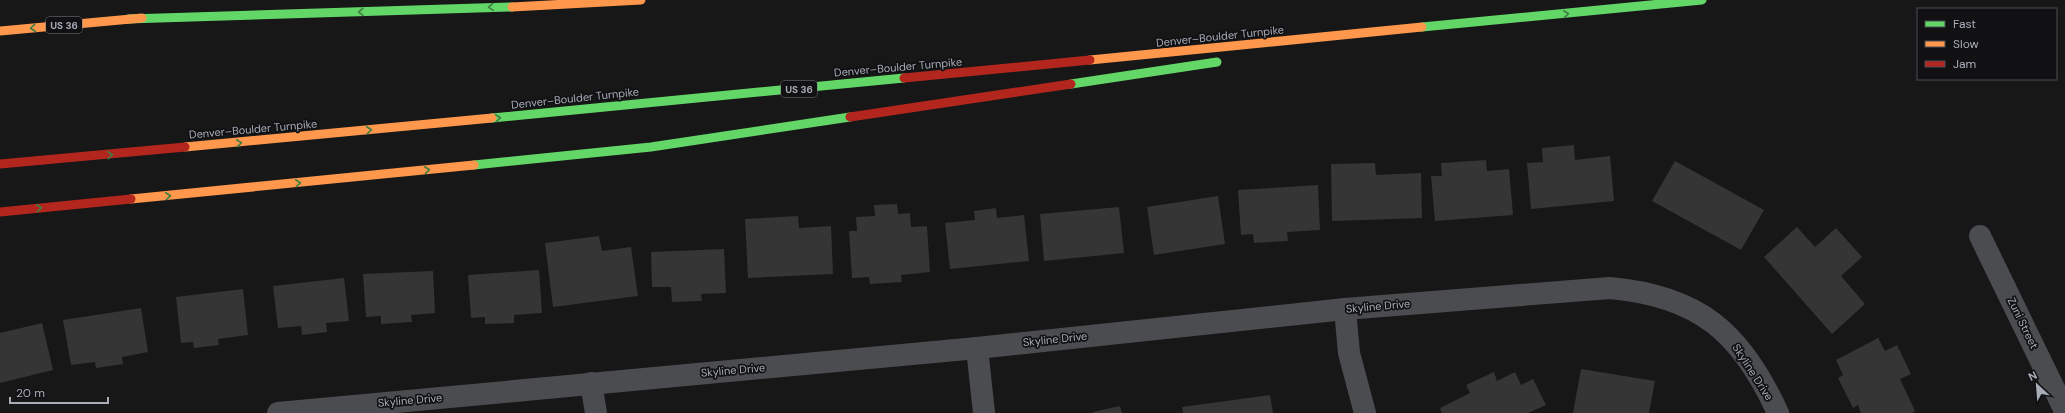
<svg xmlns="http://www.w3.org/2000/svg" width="2065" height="413" font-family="'DM Sans',sans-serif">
  <rect width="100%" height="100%" fill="#171717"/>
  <g fill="#353536">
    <path d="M1574 145 1575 160 1610 156 1614 201 1531 209 1527 163 1543 162 1542 148Z"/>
    <path d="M1486 160 1487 171 1509 169 1513 215 1435 221 1431 176H1442L1441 163Z"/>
    <path d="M1675 161 1764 210 1741 250 1652 201Z"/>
    <path d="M1375 163 1376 175 1421 173 1422 218 1332 221 1331 164Z"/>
    <path d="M1318 185 1320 230 1287 232 1288 241 1254 243 1253 234 1241 235 1238 190Z"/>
    <path d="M1218 196 1225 244 1154 255 1147 207Z"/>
    <path d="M897 204 898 214 910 213 911 227 927 226 930 272 901 275 902 282 870 284 869 277 852 278 849 231H857L856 217 875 216 874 205Z"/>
    <path d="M1119 207 1124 253 1044 261 1040 214Z"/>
    <path d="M996 208 997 218 1024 215 1029 261 950 269 945 223 975 220 974 211Z"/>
    <path d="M798 216 799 228 831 226 833 274 748 278 745 219Z"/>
    <path d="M1797 227 1815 247 1836 228 1862 257 1841 276 1865 304 1832 334 1764 257Z"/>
    <path d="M599 236 602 251 631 247 638 296 553 307 545 243Z"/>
    <path d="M724 249 726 293 701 294 702 301 672 302 671 287H652L651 252Z"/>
    <path d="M539 270 542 313 514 315V323L485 324V317L471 318 468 275Z"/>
    <path d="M433 271 435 313 411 315 412 322 381 324V316L366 317 363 274Z"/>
    <path d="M344 278 349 321 326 323 327 332 302 335 301 326 278 328 273 286Z"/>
    <path d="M243 289 248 335 218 339 219 345 194 348 193 342 181 343 176 297Z"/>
    <path d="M141 308 148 352 122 357 123 364 96 368 95 362 71 365 63 320Z"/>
    <path d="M42 323 53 370 0 383V333Z"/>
    <path d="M1878 338 1885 351 1897 345 1911 374 1900 379 1915 411 1912 413H1861L1858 405 1853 408 1838 378 1843 375 1836 360Z"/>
    <path d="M1581 369 1655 381 1649 413H1573Z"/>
    <path d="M1494 372 1497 381 1515 372 1521 385 1533 379 1546 405 1528 413H1442L1440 408 1470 393 1466 385Z"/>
    <path d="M1270 395 1273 413H1183L1182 407Z"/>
    <path d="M1120 406 1122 413H1093V412Z"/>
  </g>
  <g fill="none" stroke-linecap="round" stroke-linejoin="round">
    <g stroke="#4b4c50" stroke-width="22">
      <path d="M1980 236 2065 411"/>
      <path d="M1345 309 1349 353 1365 413"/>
      <path d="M977 348 984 413"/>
      <path d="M591 383 596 413"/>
      <path d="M278 413 977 348 1345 309 1610 288C1699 296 1741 332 1778 413"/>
    </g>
    <g stroke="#63d668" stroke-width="9">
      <path d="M128 19 512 7"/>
      <path d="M1422 27 1702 0"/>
      <path d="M1071 84 1217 62"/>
      <path d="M492 118 904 78"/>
      <path d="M474 165 651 147 850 117"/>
    </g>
    <g stroke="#ff974d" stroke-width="9">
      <path d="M512 7 641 0"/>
      <path d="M0 31 142 18"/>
      <path d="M1090 60 1422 27"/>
      <path d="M185 147 492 118"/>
      <path d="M131 199 474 165"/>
    </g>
    <g stroke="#b3261e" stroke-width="9">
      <path d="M904 78 1090 60"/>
      <path d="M850 117 1071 84"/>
      <path d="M0 164 185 147"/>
      <path d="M0 212 131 199"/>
    </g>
  </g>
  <defs><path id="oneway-chevron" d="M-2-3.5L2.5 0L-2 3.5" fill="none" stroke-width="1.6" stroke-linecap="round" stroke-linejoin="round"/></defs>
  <g stroke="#3e7d42">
    <use href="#oneway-chevron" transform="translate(491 7) rotate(178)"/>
    <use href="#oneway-chevron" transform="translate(361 12) rotate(178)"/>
    <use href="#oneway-chevron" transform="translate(1566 14) rotate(-6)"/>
    <use href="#oneway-chevron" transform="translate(33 28) rotate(174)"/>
    <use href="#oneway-chevron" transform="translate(498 118) rotate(-6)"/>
    <use href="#oneway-chevron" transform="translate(369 130) rotate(-6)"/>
    <use href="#oneway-chevron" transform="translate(239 143) rotate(-6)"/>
    <use href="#oneway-chevron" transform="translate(110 155) rotate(-5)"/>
    <use href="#oneway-chevron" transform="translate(427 170) rotate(-6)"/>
    <use href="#oneway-chevron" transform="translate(298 183) rotate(-6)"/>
    <use href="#oneway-chevron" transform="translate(168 196) rotate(-6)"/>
    <use href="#oneway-chevron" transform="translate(39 208) rotate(-6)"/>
  </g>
  <g text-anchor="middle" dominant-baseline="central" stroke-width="3.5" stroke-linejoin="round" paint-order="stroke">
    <g fill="#111113" stroke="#7b7e86" stroke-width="1">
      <rect x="46" y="17" width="36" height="16" rx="3"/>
      <rect x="781" y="81" width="36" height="16" rx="3"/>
    </g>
    <g font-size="10" font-weight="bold" fill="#a8adb8">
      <text x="64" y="25">US 36</text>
      <text x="799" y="89">US 36</text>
    </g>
    <g font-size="11" fill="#a8adb8" stroke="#111113">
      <text transform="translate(1220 36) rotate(-6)">Denver–Boulder Turnpike</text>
      <text transform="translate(898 67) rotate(-5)">Denver–Boulder Turnpike</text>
      <text transform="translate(575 98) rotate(-6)">Denver–Boulder Turnpike</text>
      <text transform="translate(253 129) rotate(-5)">Denver–Boulder Turnpike</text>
      <text transform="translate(1378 306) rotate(-5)">Skyline Drive</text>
      <text transform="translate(2023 323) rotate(64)">Zuni Street</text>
      <text transform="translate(1055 339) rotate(-6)">Skyline Drive</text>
      <text transform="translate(733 370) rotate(-5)">Skyline Drive</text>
      <text transform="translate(1753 372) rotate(57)">Skyline Drive</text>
      <text transform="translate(410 400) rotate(-5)">Skyline Drive</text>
    </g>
  </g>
  <rect x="1917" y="8" width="140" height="72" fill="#111113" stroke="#4d4f55"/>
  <rect x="1925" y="21" width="20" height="6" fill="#63d668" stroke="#4d4f55"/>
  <text x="1953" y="28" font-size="12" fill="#a8adb8">Fast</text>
  <rect x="1925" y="41" width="20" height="6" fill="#ff974d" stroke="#4d4f55"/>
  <text x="1953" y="48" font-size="12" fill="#a8adb8">Slow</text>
  <rect x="1925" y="61" width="20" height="6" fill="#b3261e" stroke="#4d4f55"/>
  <text x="1953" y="68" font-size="12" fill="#a8adb8">Jam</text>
  <g transform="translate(2037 385) rotate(334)" stroke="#111113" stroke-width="3" paint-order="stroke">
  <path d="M0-3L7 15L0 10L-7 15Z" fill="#a8adb8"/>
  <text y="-6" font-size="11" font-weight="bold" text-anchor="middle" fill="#a8adb8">N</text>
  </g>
  <path d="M10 397v6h98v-6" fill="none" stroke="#a8adb8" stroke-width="2"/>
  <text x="16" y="397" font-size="12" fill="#a8adb8" stroke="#111113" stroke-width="3" paint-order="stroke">20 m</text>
</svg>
